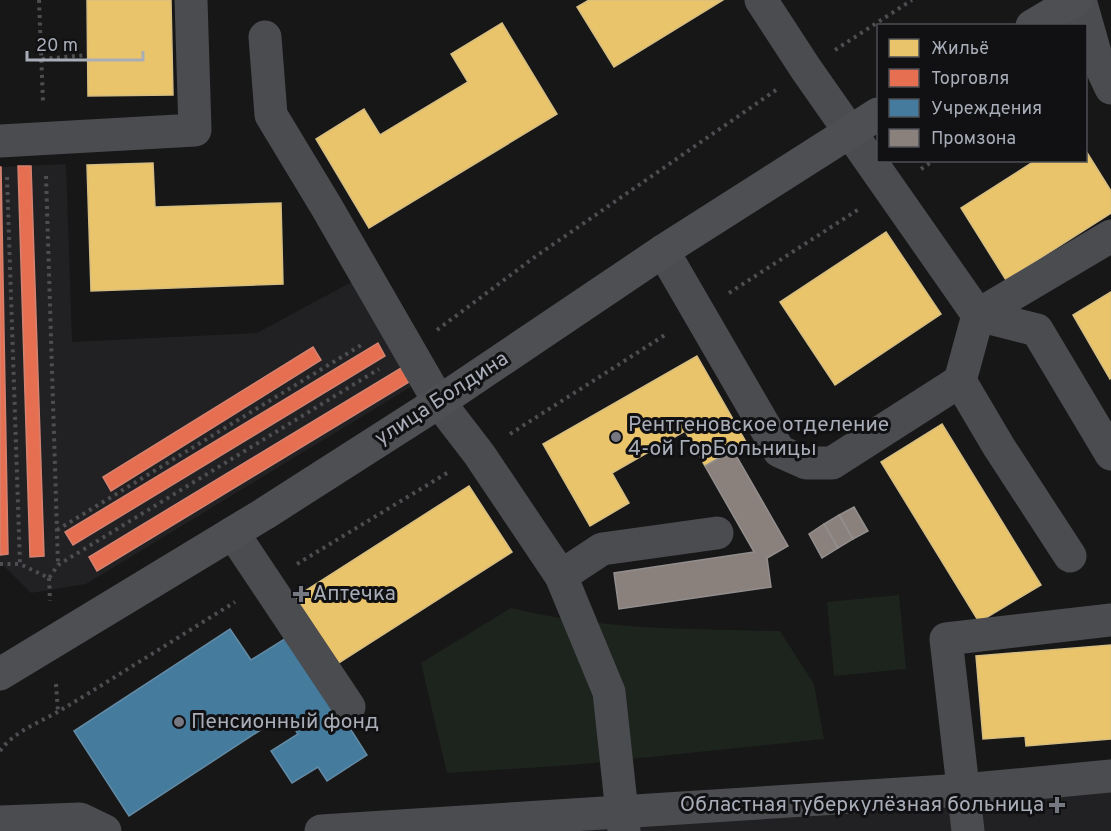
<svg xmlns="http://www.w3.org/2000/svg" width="1111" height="831" font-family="Overpass,sans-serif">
  <rect width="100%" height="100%" fill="#171717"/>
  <g fill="#212123">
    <path d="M66 164 72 342 257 333 355 280 414 385 86 584 31 593 0 562V167Z"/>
    <path d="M1111 790V831H541Z"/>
  </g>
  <g fill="#1d241e">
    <path d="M899 595 906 669 834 676 827 602Z"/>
    <path d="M511 608C600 630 689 629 780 631L814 684 824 739 573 765 447 773 421 663Z"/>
  </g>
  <g fill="#e9c46a" stroke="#d6bd81" stroke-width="1.5">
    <path d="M87 0H171L173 95 88 96Z"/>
    <path d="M589 0H723L614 67 577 7Z"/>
    <path d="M502 23 557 114 369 228 316 139 364 109 380 135 468 82 451 54Z"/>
    <path d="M1086 151 1111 191V213L1006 280 961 208 1036 160H1086Z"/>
    <path d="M153 163 155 207 281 203 283 284 91 291 87 165Z"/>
    <path d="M886 232 941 314 835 385 780 302Z"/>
    <path d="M1111 292V378L1110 379 1073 315Z"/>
    <path d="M697 356 746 442 705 466 685 431 612 473 629 503 590 526 543 444Z"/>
    <path d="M942 424 1041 585 979 622 881 462Z"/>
    <path d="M469 486 512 552 334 666 291 600Z"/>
    <path d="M1111 645V739L1026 746 1025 736 983 739 976 656Z"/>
  </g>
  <g fill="#e76f51" stroke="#d48270" stroke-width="1.5">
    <path d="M18 166H31L44 556 30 557Z"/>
    <path d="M1 167 8 554 0 555V167Z"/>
    <path d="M378 343 385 356 73 545 65 532Z"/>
    <path d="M313 347 321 360 111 491 103 477Z"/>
    <path d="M401 368 409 382 97 571 89 557Z"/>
  </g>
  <path fill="#457b9d" stroke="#638aa5" stroke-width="1.5" d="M230 629 251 660 291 635 367 755 327 781 318 767 292 783 271 751 298 734 285 714 129 816 74 731Z"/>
  <g fill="#8a817c" stroke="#938e8e" stroke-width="1.5">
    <path d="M733 450 788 546 767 558 771 587 619 609 614 573 754 552 705 466Z"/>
    <path d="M854 507 868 531 853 539 839 515Z"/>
    <path d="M839 515 853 539 838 548 824 524Z"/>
    <path d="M824 524 838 548 822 558 809 534Z"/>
  </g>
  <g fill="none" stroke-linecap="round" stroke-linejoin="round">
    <g stroke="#4d4e52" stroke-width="4" stroke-dasharray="3 4.5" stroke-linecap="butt">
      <path d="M39 0 43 102"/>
      <path d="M835 50 912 0"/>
      <path d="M42 59 87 55"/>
      <path d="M921 169 934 160"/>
      <path d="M46 176 58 564"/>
      <path d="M7 177 20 564 49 578 58 565 379 369"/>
      <path d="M729 293 859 209"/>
      <path d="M437 330 532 259 776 90"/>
      <path d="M510 434 668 333"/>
      <path d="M57 530 363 344"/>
      <path d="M0 564H20"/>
      <path d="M297 564 447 473"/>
      <path d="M49 578 50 601"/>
      <path d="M56 684 58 712"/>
      <path d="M0 751C14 731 41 722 61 710 119 675 177 638 235 602"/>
    </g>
    <g stroke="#4b4c50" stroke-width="33">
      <path d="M761 0 806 69 978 315 1037 330 1111 454"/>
      <path d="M1080 0 1096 56 1111 88"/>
      <path d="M265 37 271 115 326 206 439 402 479 454 561 576 609 692 624 831"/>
      <path d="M0 141 195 130 191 0"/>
      <path d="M663 251 779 451 806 463H832L960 381 999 447 1070 556"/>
      <path d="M960 381 978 315 1111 236"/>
      <path d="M233 533 349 707"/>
      <path d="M561 576 602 549 717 533"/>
      <path d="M0 822 80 819 105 831"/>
      <path d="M321 831 963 790 1111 776"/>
      <path d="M968 831 946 639 1111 620"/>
    </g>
    <g stroke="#4d4f52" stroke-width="33">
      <path d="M1032 26 1076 0"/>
      <path d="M0 674 264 514 439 402 663 251 878 114"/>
    </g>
  </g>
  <g fill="#757880" stroke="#111113" stroke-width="2">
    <circle cx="616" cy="437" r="6"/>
    <path d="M298 585h6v6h6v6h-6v6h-6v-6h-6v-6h6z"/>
    <circle cx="179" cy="722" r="6"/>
    <path d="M1054 796h6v6h6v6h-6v6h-6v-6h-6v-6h6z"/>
  </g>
  <g text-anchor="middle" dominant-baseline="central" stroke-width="6" stroke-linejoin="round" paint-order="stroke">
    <g font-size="21" fill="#a8adb8" stroke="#111113">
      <text transform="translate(442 399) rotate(-33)">улица Болдина</text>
    </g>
    <g font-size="21" fill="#a8adb8" stroke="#111113" text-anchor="start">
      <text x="628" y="425">Рентгеновское отделение<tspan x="628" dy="24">4-ой ГорБольницы</tspan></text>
      <text x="313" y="594">Аптечка</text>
      <text x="191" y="722">Пенсионный фонд</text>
      <text x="1044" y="805" text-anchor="end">Областная туберкулёзная больница</text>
    </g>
  </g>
  <rect x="877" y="24" width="210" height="138" fill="#111113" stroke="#4d4f55" stroke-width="1.5"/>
  <rect x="889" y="39" width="30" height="18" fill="#e9c46a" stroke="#4d4f55" stroke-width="1.5"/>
  <text x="931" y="54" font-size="18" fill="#a8adb8">Жильё</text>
  <rect x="889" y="69" width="30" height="18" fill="#e76f51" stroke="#4d4f55" stroke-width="1.5"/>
  <text x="931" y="84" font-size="18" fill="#a8adb8">Торговля</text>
  <rect x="889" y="99" width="30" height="18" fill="#457b9d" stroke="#4d4f55" stroke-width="1.5"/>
  <text x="931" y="114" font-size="18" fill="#a8adb8">Учреждения</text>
  <rect x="889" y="129" width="30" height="18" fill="#8a817c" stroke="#4d4f55" stroke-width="1.5"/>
  <text x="931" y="144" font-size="18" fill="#a8adb8">Промзона</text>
  <path d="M27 51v9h116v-9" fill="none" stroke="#a8adb8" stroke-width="3"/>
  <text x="36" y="51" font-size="18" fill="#a8adb8" stroke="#111113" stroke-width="4.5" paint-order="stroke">20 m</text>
</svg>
